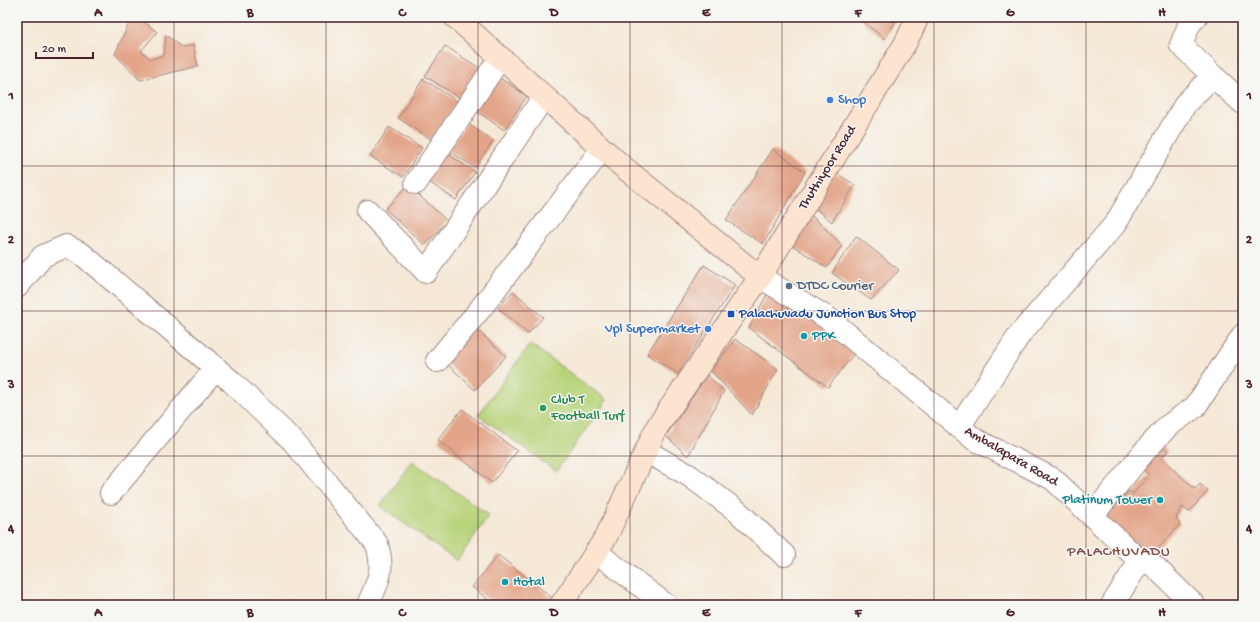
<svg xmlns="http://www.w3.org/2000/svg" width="1260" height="622" font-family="'Gochi Hand',sans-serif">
  <rect width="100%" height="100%" fill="#f6f6f2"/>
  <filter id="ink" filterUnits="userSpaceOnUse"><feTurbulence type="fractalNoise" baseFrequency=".025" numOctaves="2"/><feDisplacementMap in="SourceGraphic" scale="8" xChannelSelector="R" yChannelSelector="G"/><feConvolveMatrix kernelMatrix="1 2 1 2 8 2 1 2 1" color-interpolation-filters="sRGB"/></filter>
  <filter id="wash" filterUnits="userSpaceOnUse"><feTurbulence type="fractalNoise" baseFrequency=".012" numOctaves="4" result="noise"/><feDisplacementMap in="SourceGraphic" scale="16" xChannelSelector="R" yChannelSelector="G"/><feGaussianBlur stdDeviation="0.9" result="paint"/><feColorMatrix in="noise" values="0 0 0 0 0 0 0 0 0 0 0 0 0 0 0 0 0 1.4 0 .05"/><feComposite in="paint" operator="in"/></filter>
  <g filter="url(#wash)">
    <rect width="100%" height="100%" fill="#f5e8d6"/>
    <g fill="#b7d379" stroke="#807952">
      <path d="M530 344 607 400 556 471 478 415Z"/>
      <path d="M412 461 489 515 457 561 380 506Z"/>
    </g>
    <g id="blocks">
      <g fill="#e3a589">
        <path d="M132 17H138L157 32 141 51 151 59 164 55 166 35 182 48 193 45 198 66 140 80 115 54Z"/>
        <path d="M857 17H898L885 39Z"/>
        <path d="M445 46 481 69 461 99 425 76Z"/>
        <path d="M494 74 527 96 504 130 472 108Z"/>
        <path d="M423 79 457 101 432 140 398 118Z"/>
        <path d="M467 123 493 141 475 168 448 150Z"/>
        <path d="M389 127 422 148 403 177 370 156Z"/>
        <path d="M773 149 805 172 763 244 726 220Z"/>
        <path d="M442 150 475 172 456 200 423 178Z"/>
        <path d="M833 171 855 185 832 222 814 207Z"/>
        <path d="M408 185 447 221 425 245 385 209Z"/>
        <path d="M808 212 842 245 827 268 789 243Z"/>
        <path d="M856 236 899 270 871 300 832 273Z"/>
        <path d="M704 265 735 285 678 374 647 354Z"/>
        <path d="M772 285 861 345 828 387 749 328Z"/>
        <path d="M513 291 543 317 528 334 498 308Z"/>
        <path d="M474 327 506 356 475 390 443 360Z"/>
        <path d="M735 339 778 369 752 415 711 371Z"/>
        <path d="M707 375 724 391 688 456 666 436Z"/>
        <path d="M462 409 517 451 492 483 438 440Z"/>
        <path d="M1161 445 1168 451 1161 458 1195 489 1200 484 1208 491 1189 512 1182 507 1176 518 1180 524 1148 560 1103 520 1129 491 1133 494 1149 475 1141 468Z"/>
        <path d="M498 555 554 599 550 605H495L472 587Z"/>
      </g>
    </g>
  </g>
  <g filter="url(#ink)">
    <use href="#blocks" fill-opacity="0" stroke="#a08480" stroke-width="1"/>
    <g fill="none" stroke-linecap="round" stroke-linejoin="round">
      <defs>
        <g id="minor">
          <path d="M1213 76 1243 103"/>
          <path d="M416 183 500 58"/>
          <path d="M368 211 426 272 543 98"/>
          <path d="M760 277 829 319 974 439 1053 479 1140 561 1152 564 1194 605"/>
          <path d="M17 287 43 256 66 246 82 254 232 382 265 414 292 440 377 544C385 572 378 580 368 605"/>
          <path d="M437 361 481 308 602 149"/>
          <path d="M959 427 1020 334 1116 223 1186 103 1213 76 1181 45 1190 23 1196 17"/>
          <path d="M646 451 690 476 737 511 784 555"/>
          <path d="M111 493 216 368"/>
          <path d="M1092 516 1143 453 1168 426 1195 407 1243 335"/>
          <path d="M596 552 666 605"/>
          <path d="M1112 605 1140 561"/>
        </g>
        <g id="secondary">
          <path d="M455 17 622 166 760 277"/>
          <path d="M561 605 606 537 657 427 760 277 905 44 918 17"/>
        </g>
      </defs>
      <use href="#minor" stroke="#a08480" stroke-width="24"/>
      <use href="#secondary" stroke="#a08480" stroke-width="24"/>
      <use href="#minor" stroke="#fff" stroke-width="22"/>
      <use href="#secondary" stroke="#fde4d1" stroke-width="22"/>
    </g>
  </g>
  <path fill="none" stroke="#4a1f2b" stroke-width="1" stroke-opacity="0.55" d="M174 17V605M326 17V605M478 17V605M630 17V605M782 17V605M934 17V605M1086 17V605M17 166H1243M17 311H1243M17 456H1243"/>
  <g fill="#3f7fe0" stroke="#f6f6f2" stroke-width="1.5">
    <circle cx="830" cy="100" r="4"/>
    <circle cx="708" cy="329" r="4"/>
  </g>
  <circle fill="#5c6f8a" stroke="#f6f6f2" stroke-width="1.5" cx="789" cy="286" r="4"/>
  <rect fill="#1a4fb4" stroke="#f6f6f2" stroke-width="1.5" x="727" y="310" width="8" height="8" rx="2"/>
  <g fill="#0f9aa8" stroke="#f6f6f2" stroke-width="1.5">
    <circle cx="804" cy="336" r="4"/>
    <circle cx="1160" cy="500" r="4"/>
    <circle cx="505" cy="582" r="4"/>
  </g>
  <circle fill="#2e9e5b" stroke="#f6f6f2" stroke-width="1.5" cx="543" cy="408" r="4"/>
  <g text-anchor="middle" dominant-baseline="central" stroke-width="3" stroke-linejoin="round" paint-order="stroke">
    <g font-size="14" fill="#366cbe" stroke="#f6f6f2" text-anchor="start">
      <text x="838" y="100">Shop</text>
      <text x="700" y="329" text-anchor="end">Vpl Supermarket</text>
    </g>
    <g font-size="14" fill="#4a1f2b" stroke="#f6f6f2">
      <text transform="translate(828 168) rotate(-58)">Thuthiyoor Road</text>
      <text transform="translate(1011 457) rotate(30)">Ambalapara Road</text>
    </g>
    <g font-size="14" fill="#4e5e75" stroke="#f6f6f2" text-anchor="start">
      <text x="797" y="286">DTDC Courier</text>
    </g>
    <g font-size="14" fill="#164399" stroke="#f6f6f2" text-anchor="start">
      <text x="739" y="314">Palachuvadu Junction Bus Stop</text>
    </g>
    <g font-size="14" fill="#0d838f" stroke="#f6f6f2" text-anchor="start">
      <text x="812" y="336">PPK</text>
      <text x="1152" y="500" text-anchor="end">Platinum Tower</text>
      <text x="513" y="582">Hotal</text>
    </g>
    <g font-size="14" fill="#27864d" stroke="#f6f6f2" text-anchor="start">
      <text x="551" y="400">Club T<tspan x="551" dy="16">Football Turf</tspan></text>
    </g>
    <g font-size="15" letter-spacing="1" fill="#804e4c" stroke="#f6f6f2">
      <text x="1119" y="552">PALACHUVADU</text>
    </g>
  </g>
  <rect width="1260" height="622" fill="none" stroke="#f6f6f2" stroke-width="44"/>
  <path d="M36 52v6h57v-6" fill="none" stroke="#4a1f2b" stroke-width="2"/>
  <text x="42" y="52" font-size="12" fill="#4a1f2b" stroke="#f6f6f2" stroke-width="3" paint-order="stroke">20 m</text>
  <rect x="22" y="22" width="1216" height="578" fill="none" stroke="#4a1f2b" stroke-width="1.5"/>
  <g font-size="13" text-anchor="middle" font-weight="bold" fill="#4a1f2b">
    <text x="98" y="16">A</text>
    <text x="250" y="16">B</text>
    <text x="402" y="16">C</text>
    <text x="554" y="16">D</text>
    <text x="706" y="16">E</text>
    <text x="858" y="16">F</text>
    <text x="1010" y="16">G</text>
    <text x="1162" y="16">H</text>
    <text x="11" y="99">1</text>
    <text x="1249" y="99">1</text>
    <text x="11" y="243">2</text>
    <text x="1249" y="243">2</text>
    <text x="11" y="388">3</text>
    <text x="1249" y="388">3</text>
    <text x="11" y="532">4</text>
    <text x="1249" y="532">4</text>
    <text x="98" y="616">A</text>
    <text x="250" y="616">B</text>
    <text x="402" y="616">C</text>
    <text x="554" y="616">D</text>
    <text x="706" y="616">E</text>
    <text x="858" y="616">F</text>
    <text x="1010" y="616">G</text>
    <text x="1162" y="616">H</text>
  </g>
</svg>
